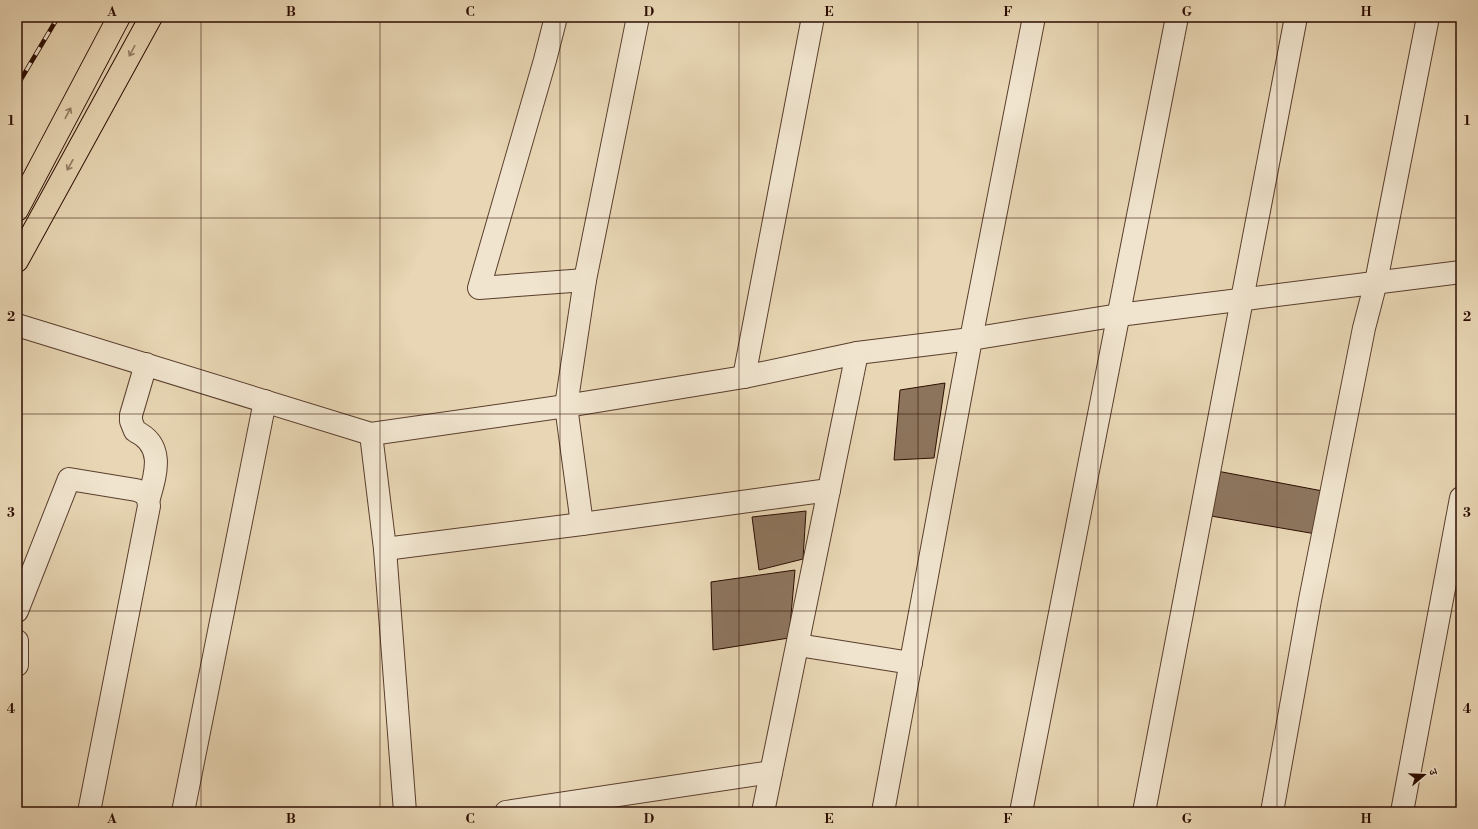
<svg xmlns="http://www.w3.org/2000/svg" width="1478" height="829" font-family="'Libre Bodoni','Noto Serif Devanagari',serif">
  <rect width="100%" height="100%" fill="#e8d6b4"/>
  <filter id="stains"><feTurbulence type="fractalNoise" baseFrequency=".005" numOctaves="4"/><feColorMatrix values="0 0 0 0 .2 0 0 0 0 .09 0 0 0 0 .02 0 0 0 .5 -.17"/></filter>
  <radialGradient id="worn" r=".72"><stop offset=".6" stop-color="#630" stop-opacity="0"/><stop offset="1" stop-color="#630" stop-opacity=".3"/></radialGradient>
  <g fill="#8d755e" stroke="#2b0c00">
    <path d="M945 383 934 458 894 460 900 390Z"/>
    <path d="M1217 471 1328 492 1322 535 1211 516Z"/>
    <path d="M806 511 803 559 759 570 752 517Z"/>
    <path d="M795 570 789 638 713 650 711 582Z"/>
  </g>
  <g fill="none" stroke-linecap="round" stroke-linejoin="round">
    <defs>
      <g id="minor">
        <path d="M556 17 545 60 479 288 585 280"/>
        <path d="M17 325 371 434 566 406 744 377 857 353 971 339 1119 315 1461 272"/>
        <path d="M146 364 131 415V421L135 431C165 445 156 473 149 498"/>
        <path d="M744 377 813 17"/>
        <path d="M371 434 385 549 405 812"/>
        <path d="M582 524 566 406 585 280 638 17"/>
        <path d="M385 549 582 524 829 490"/>
        <path d="M17 611 69 479 136 490C146 493 148 497 149 506L89 812"/>
        <path d="M17 641V665"/>
        <path d="M798 645 911 663"/>
        <path d="M183 812 265 401"/>
        <path d="M506 812 771 772"/>
        <path d="M763 812 857 353"/>
        <path d="M883 812 971 339 1034 17"/>
        <path d="M1021 812 1177 17"/>
        <path d="M1144 812 1296 17"/>
        <path d="M1272 812 1310 600 1364 328 1376 282 1428 17"/>
        <path d="M1402 812 1461 498"/>
      </g>
      <g id="highway">
        <path d="M17 210 119 17"/>
        <path d="M17 261 151 17"/>
      </g>
    </defs>
    <use href="#minor" stroke="#5a3e2d" stroke-width="24"/>
    <use href="#highway" stroke="#2b0c00" stroke-width="24"/>
    <use href="#minor" stroke="#f0e4ce" stroke-width="22"/>
    <use href="#highway" stroke="#e8d6b4" stroke-width="22"/>
    <defs>
      <path id="rail" d="M17 86 58 17"/>
    </defs>
    <use href="#rail" stroke="#2b0c00" stroke-width="4.5"/>
    <use href="#rail" stroke="#f0e4ce" stroke-width="3" stroke-dasharray="9" stroke-linecap="butt"/>
  </g>
  <defs><path id="oneway-shaft" d="M-6 0H5M1.5-3L5.5 0L1.5 3" fill="none" stroke-width="1.6" stroke-linecap="round" stroke-linejoin="round"/></defs>
  <g stroke="#937b63">
    <use href="#oneway-shaft" transform="translate(132 51) rotate(118)"/>
    <use href="#oneway-shaft" transform="translate(68 113) rotate(-62)"/>
    <use href="#oneway-shaft" transform="translate(70 165) rotate(119)"/>
  </g>
  <path fill="none" stroke="#2b0c00" stroke-width="1" stroke-opacity="0.55" d="M201 17V812M380 17V812M560 17V812M739 17V812M918 17V812M1098 17V812M1277 17V812M17 218H1461M17 414H1461M17 611H1461"/>
  <rect width="1478" height="829" fill="none" stroke="#e8d6b4" stroke-width="44"/>
  <g transform="translate(1424 775) rotate(71)" stroke="#f0e4ce" stroke-width="3" paint-order="stroke">
  <path d="M0-3L7 15L0 10L-7 15Z" fill="#2b0c00"/>
  <text y="-6" font-size="11" font-weight="bold" text-anchor="middle" fill="#2b0c00">उ</text>
  </g>
  <rect x="22" y="22" width="1434" height="785" fill="none" stroke="#2b0c00" stroke-width="1.5"/>
  <g font-size="13" text-anchor="middle" font-weight="bold" fill="#2b0c00">
    <text x="112" y="16">A</text>
    <text x="291" y="16">B</text>
    <text x="470" y="16">C</text>
    <text x="649" y="16">D</text>
    <text x="829" y="16">E</text>
    <text x="1008" y="16">F</text>
    <text x="1187" y="16">G</text>
    <text x="1366" y="16">H</text>
    <text x="11" y="125">1</text>
    <text x="1467" y="125">1</text>
    <text x="11" y="321">2</text>
    <text x="1467" y="321">2</text>
    <text x="11" y="517">3</text>
    <text x="1467" y="517">3</text>
    <text x="11" y="713">4</text>
    <text x="1467" y="713">4</text>
    <text x="112" y="823">A</text>
    <text x="291" y="823">B</text>
    <text x="470" y="823">C</text>
    <text x="649" y="823">D</text>
    <text x="829" y="823">E</text>
    <text x="1008" y="823">F</text>
    <text x="1187" y="823">G</text>
    <text x="1366" y="823">H</text>
  </g>
  <rect width="100%" height="100%" filter="url(#stains)"/>
  <rect width="100%" height="100%" fill="url(#worn)"/>
</svg>
